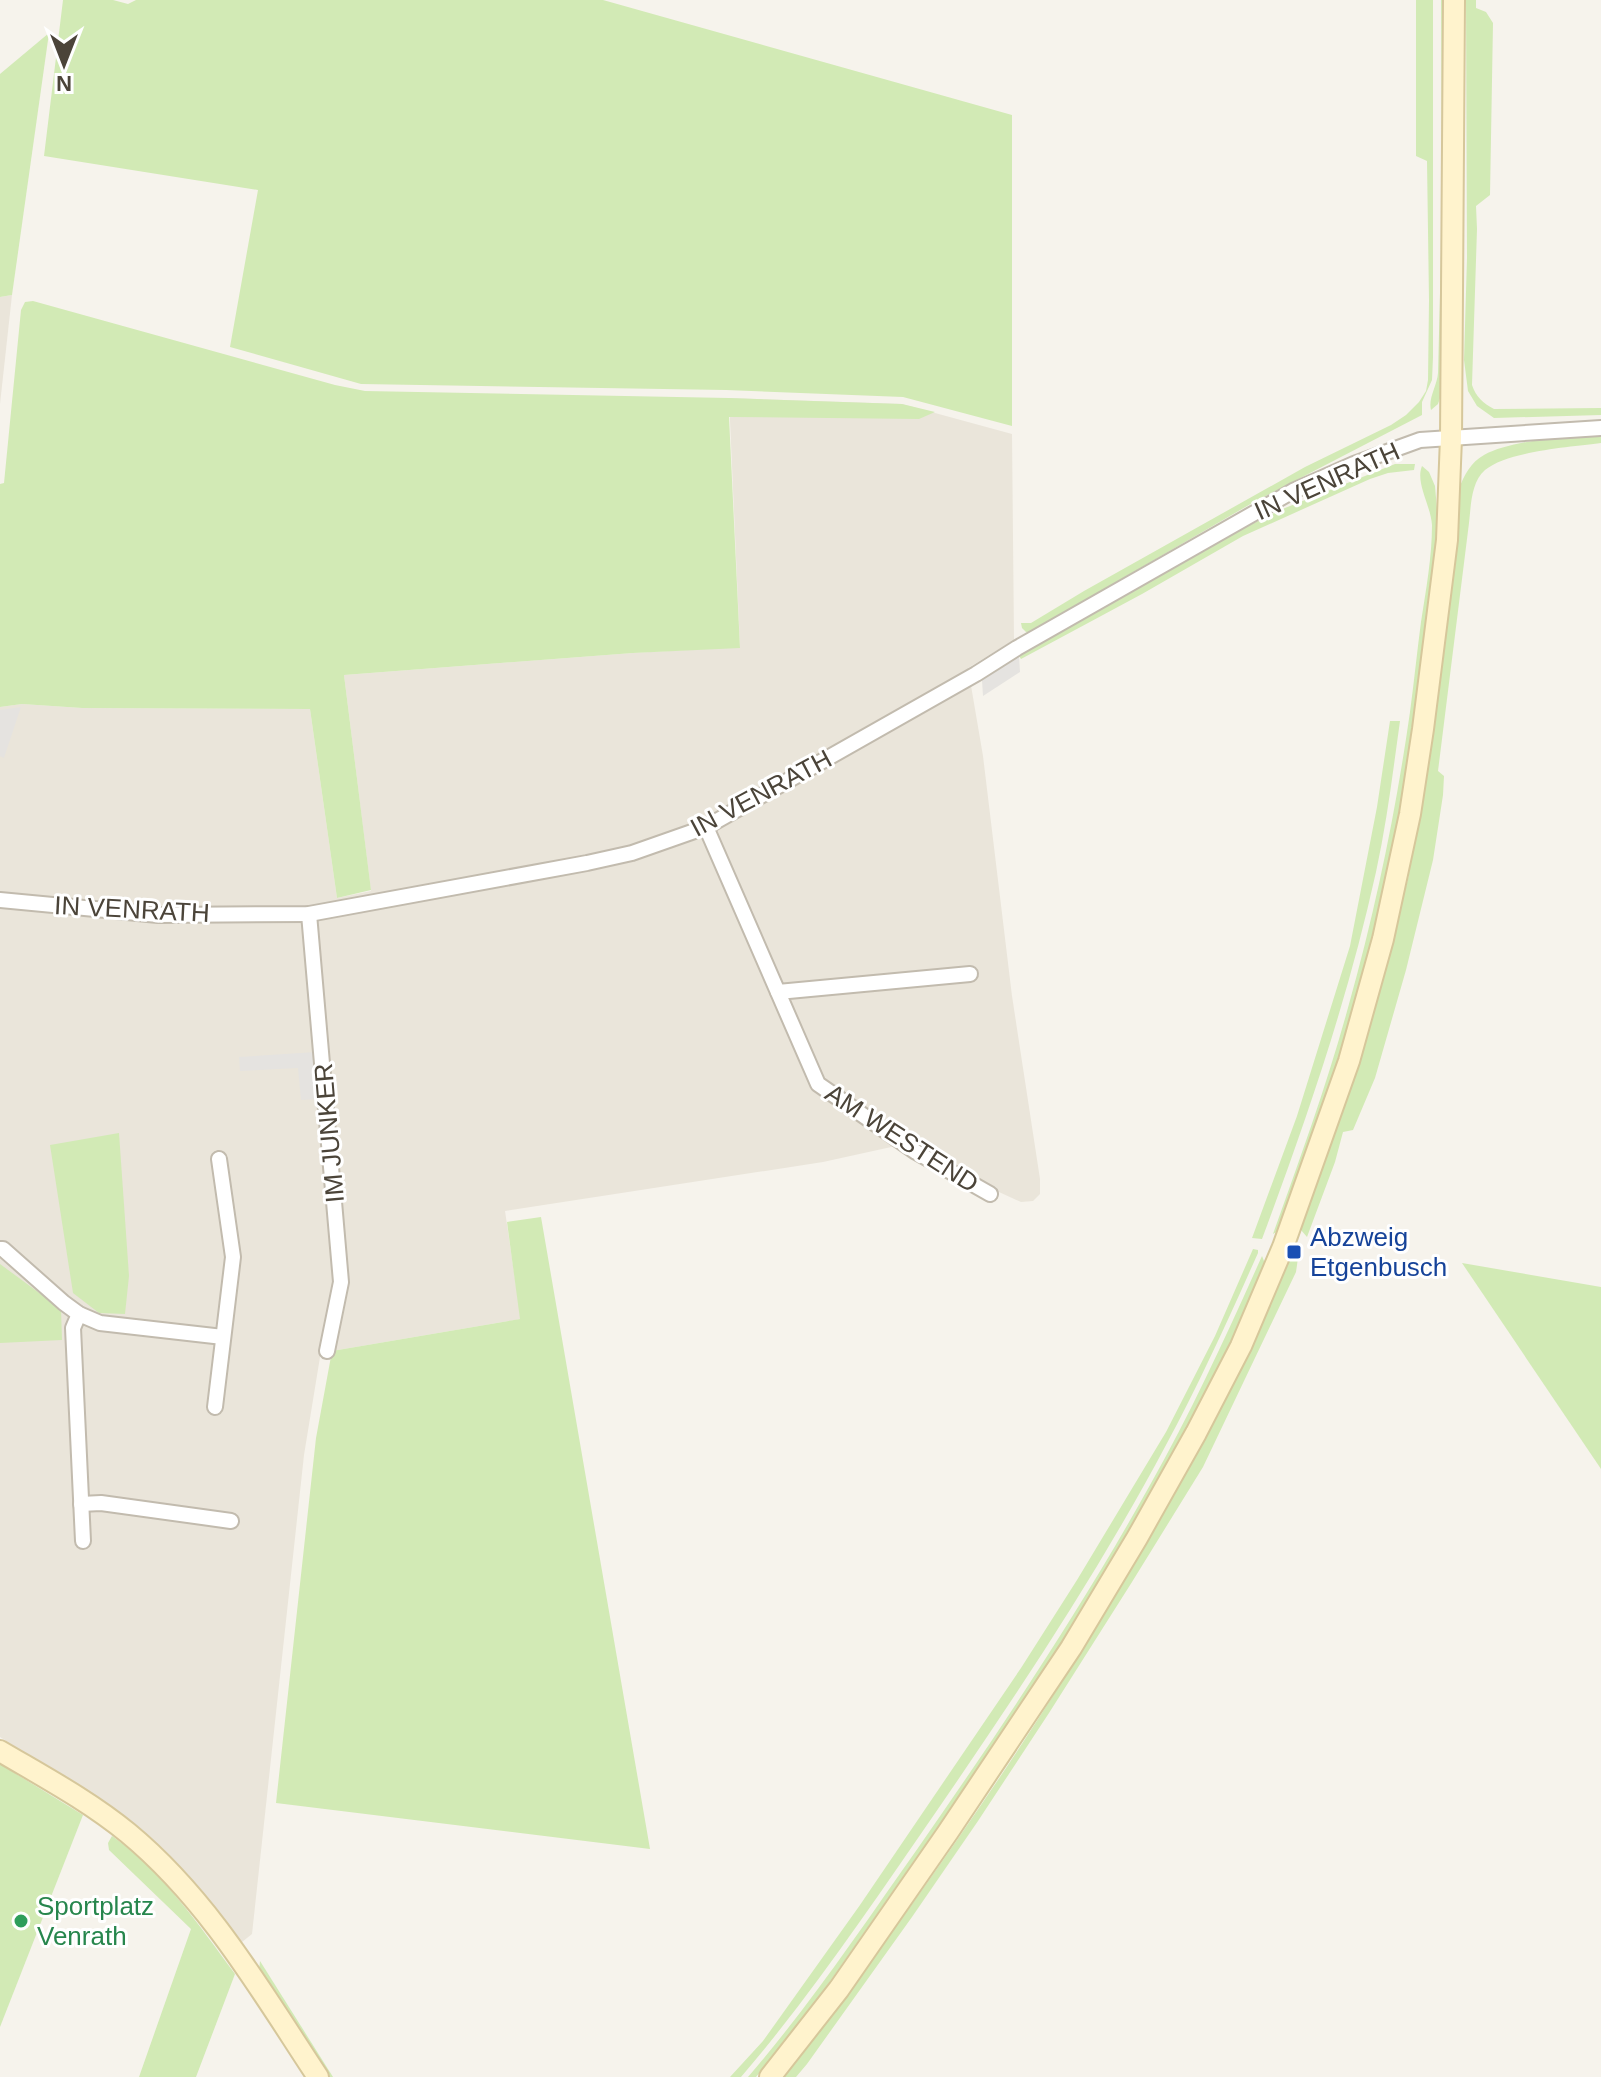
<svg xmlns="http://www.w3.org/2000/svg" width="1601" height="2077" font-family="Arial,sans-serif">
  <rect width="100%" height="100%" fill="#f6f3ec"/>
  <g fill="#eae5da">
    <path d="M12 295 0 404V297Z"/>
    <path d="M729 398 902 404 1012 434 1014 640 968 668 983 756 1012 996 1040 1179V1194L1033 1201 1021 1202 999 1192 914 1142 823 1162 505 1211 521 1319 332 1351H321L304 1455 252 1934 242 1942 200 1890 155 1843 108 1805 0 1737V707L22 704 82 708 310 709 337 898 371 891 344 675 633 653 740 647Z"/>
  </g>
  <g fill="#d2eab5">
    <path d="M63 0H113L128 4 136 0H603L1012 115V426L903 397 726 390 361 384 230 347 258 190 44 156Z"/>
    <path d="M1416 0H1433V357L1432 380 1422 402V415L1254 502 1030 632H1026L1022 628 1021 623H1031L1084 591 1305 467 1391 425 1406 415 1419 402 1426 391 1428 380 1429 300 1427 161 1416 156Z"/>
    <path d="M1441 0H1446L1444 386 1438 404 1431 410C1428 398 1437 386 1438 373L1442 214Z"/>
    <path d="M1466 0H1476V8L1486 12 1493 23 1490 195 1476 206 1477 229 1472 385C1476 397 1483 403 1494 409L1601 408V415L1494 418 1477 406 1468 391 1464 360 1467 258Z"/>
    <path d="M49 33 12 295 0 297V74Z"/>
    <path d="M33 301 335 385 365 391 729 398 902 404 935 412 919 419 729 417 740 648 633 653 344 675 371 890 337 898 310 709 82 708 22 704 0 707V484L4 483 21 310 25 302Z"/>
    <path d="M1601 434V443C1571 447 1508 451 1485 470 1471 482 1471 506 1469 523L1438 771 1444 776 1443 795 1433 860 1406 970 1375 1078 1353 1130 1343 1132 1335 1162 1307 1237 1301 1230 1350 1090 1368 1032 1408 879 1427 770 1459 489C1464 475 1471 462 1484 455 1511 440 1570 436 1601 434Z"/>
    <path d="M1395 464H1415L1414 470 1388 473 1370 479 1243 536 1142 594 1021 659 1019 656 1228 536 1280 510Z"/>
    <path d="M1422 466 1429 472 1435 486 1438 521 1432 584 1413 728 1397 824 1366 963 1342 1047 1280 1230 1273 1234C1300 1158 1328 1082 1349 1004 1376 908 1396 810 1410 712 1414 682 1417 652 1421 622 1426 590 1432 557 1432 525 1431 506 1415 483 1422 466Z"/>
    <path d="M1390 721H1400C1393 771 1387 822 1376 872 1348 999 1307 1118 1262 1239L1252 1238 1297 1116 1350 946 1377 807Z"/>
    <path d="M119 1133 129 1276 125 1314 99 1313 73 1293 50 1145Z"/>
    <path d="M541 1217 650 1849 276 1803 316 1438 332 1351 520 1319 507 1222Z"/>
    <path d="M1253 1249 1258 1250V1253C1229 1318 1200 1382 1166 1445 1099 1571 1019 1691 938 1809 875 1900 813 1993 741 2077H730L763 2041 860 1905 1021 1668 1077 1580 1166 1432 1215 1336Z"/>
    <path d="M1262 1256 1266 1266 1229 1346 1188 1429 1147 1502 1073 1624 999 1739 799 2026 756 2077H748C810 2005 863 1926 918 1848 1000 1730 1080 1611 1150 1485 1192 1411 1227 1334 1262 1256Z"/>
    <path d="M1294 1256 1298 1258 1296 1272 1203 1467 1132 1582 1049 1713 978 1821 912 1917 807 2064 796 2077H784C937 1877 1082 1667 1201 1444 1231 1389 1255 1330 1282 1274L1290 1260Z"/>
    <path d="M1462 1263 1601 1287V1469Z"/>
    <path d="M0 1264 61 1309 62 1340 0 1343Z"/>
    <path d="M0 1764 83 1815 0 2027Z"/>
    <path d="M112 1836C162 1871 199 1925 235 1974L196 2077H139L191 1929 109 1850 108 1843Z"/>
    <path d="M260 1961 333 2077H326L259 1971Z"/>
  </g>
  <g fill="#e5e3e0">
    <path d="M1019 656 1020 672 983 696 982 680Z"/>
    <path d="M21 707 4 758 0 756V710Z"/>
    <path d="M316 1052 320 1099 301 1100 298 1068 240 1071 239 1057Z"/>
  </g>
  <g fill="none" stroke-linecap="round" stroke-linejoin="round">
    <defs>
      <g id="street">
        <path d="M706 827 818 1084 916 1152 990 1194"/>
        <path d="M0 900 158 915 309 914 587 863 632 853 706 827 976 674 1017 648 1293 491 1354 464 1420 440 1601 428"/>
        <path d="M309 914 341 1282 327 1351"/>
        <path d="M778 992 970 974"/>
        <path d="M0 1249H3L64 1303 79 1314 100 1323 223 1337"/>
        <path d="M79 1314 73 1328 83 1541"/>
        <path d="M215 1407 233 1257 219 1159"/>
        <path d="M81 1504 101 1503 231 1521"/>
      </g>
      <g id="secondary">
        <path d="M0 1751C44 1777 89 1801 128 1833 209 1900 261 1991 318 2077"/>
        <path d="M770 2077 839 1989 948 1832 1071 1648 1137 1538 1196 1433 1241 1346 1283 1247 1349 1061 1383 939 1410 814 1423 729 1447 540 1451 438 1454 0"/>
      </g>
    </defs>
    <use href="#street" stroke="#c2bbae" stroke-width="18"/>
    <use href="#secondary" stroke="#d6c79b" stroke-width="24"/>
    <use href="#street" stroke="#fff" stroke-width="14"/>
    <use href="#secondary" stroke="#fff3cd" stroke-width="20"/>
  </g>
  <rect fill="#1a4fb4" stroke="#fff" stroke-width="3" x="1286" y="1244" width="16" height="16" rx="4"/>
  <circle fill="#2e9e5b" stroke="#fff" stroke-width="3" cx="21" cy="1921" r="8"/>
  <g text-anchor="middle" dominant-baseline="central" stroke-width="6" stroke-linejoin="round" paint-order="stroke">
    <g font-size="26" fill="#4b4439" stroke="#fff">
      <text transform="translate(1327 481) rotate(-24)">IN VENRATH</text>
      <text transform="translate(761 793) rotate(-28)">IN VENRATH</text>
      <text transform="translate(132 909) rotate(3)">IN VENRATH</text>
      <text transform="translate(329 1133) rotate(-95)">IM JUNKER</text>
      <text transform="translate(902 1138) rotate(33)">AM WESTEND</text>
    </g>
    <g font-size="26" fill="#164399" stroke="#fff" text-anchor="start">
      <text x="1310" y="1237">Abzweig<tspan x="1310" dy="30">Etgenbusch</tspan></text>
    </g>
    <g font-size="26" fill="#27864d" stroke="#fff" text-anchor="start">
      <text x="37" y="1906">Sportplatz<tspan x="37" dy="30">Venrath</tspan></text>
    </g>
  </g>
  <g transform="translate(64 64) rotate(180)" stroke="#ffffff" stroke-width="6" paint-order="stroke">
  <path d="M0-6L14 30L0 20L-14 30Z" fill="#4b4439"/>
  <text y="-12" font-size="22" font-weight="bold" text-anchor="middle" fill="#4b4439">N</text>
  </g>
</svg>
